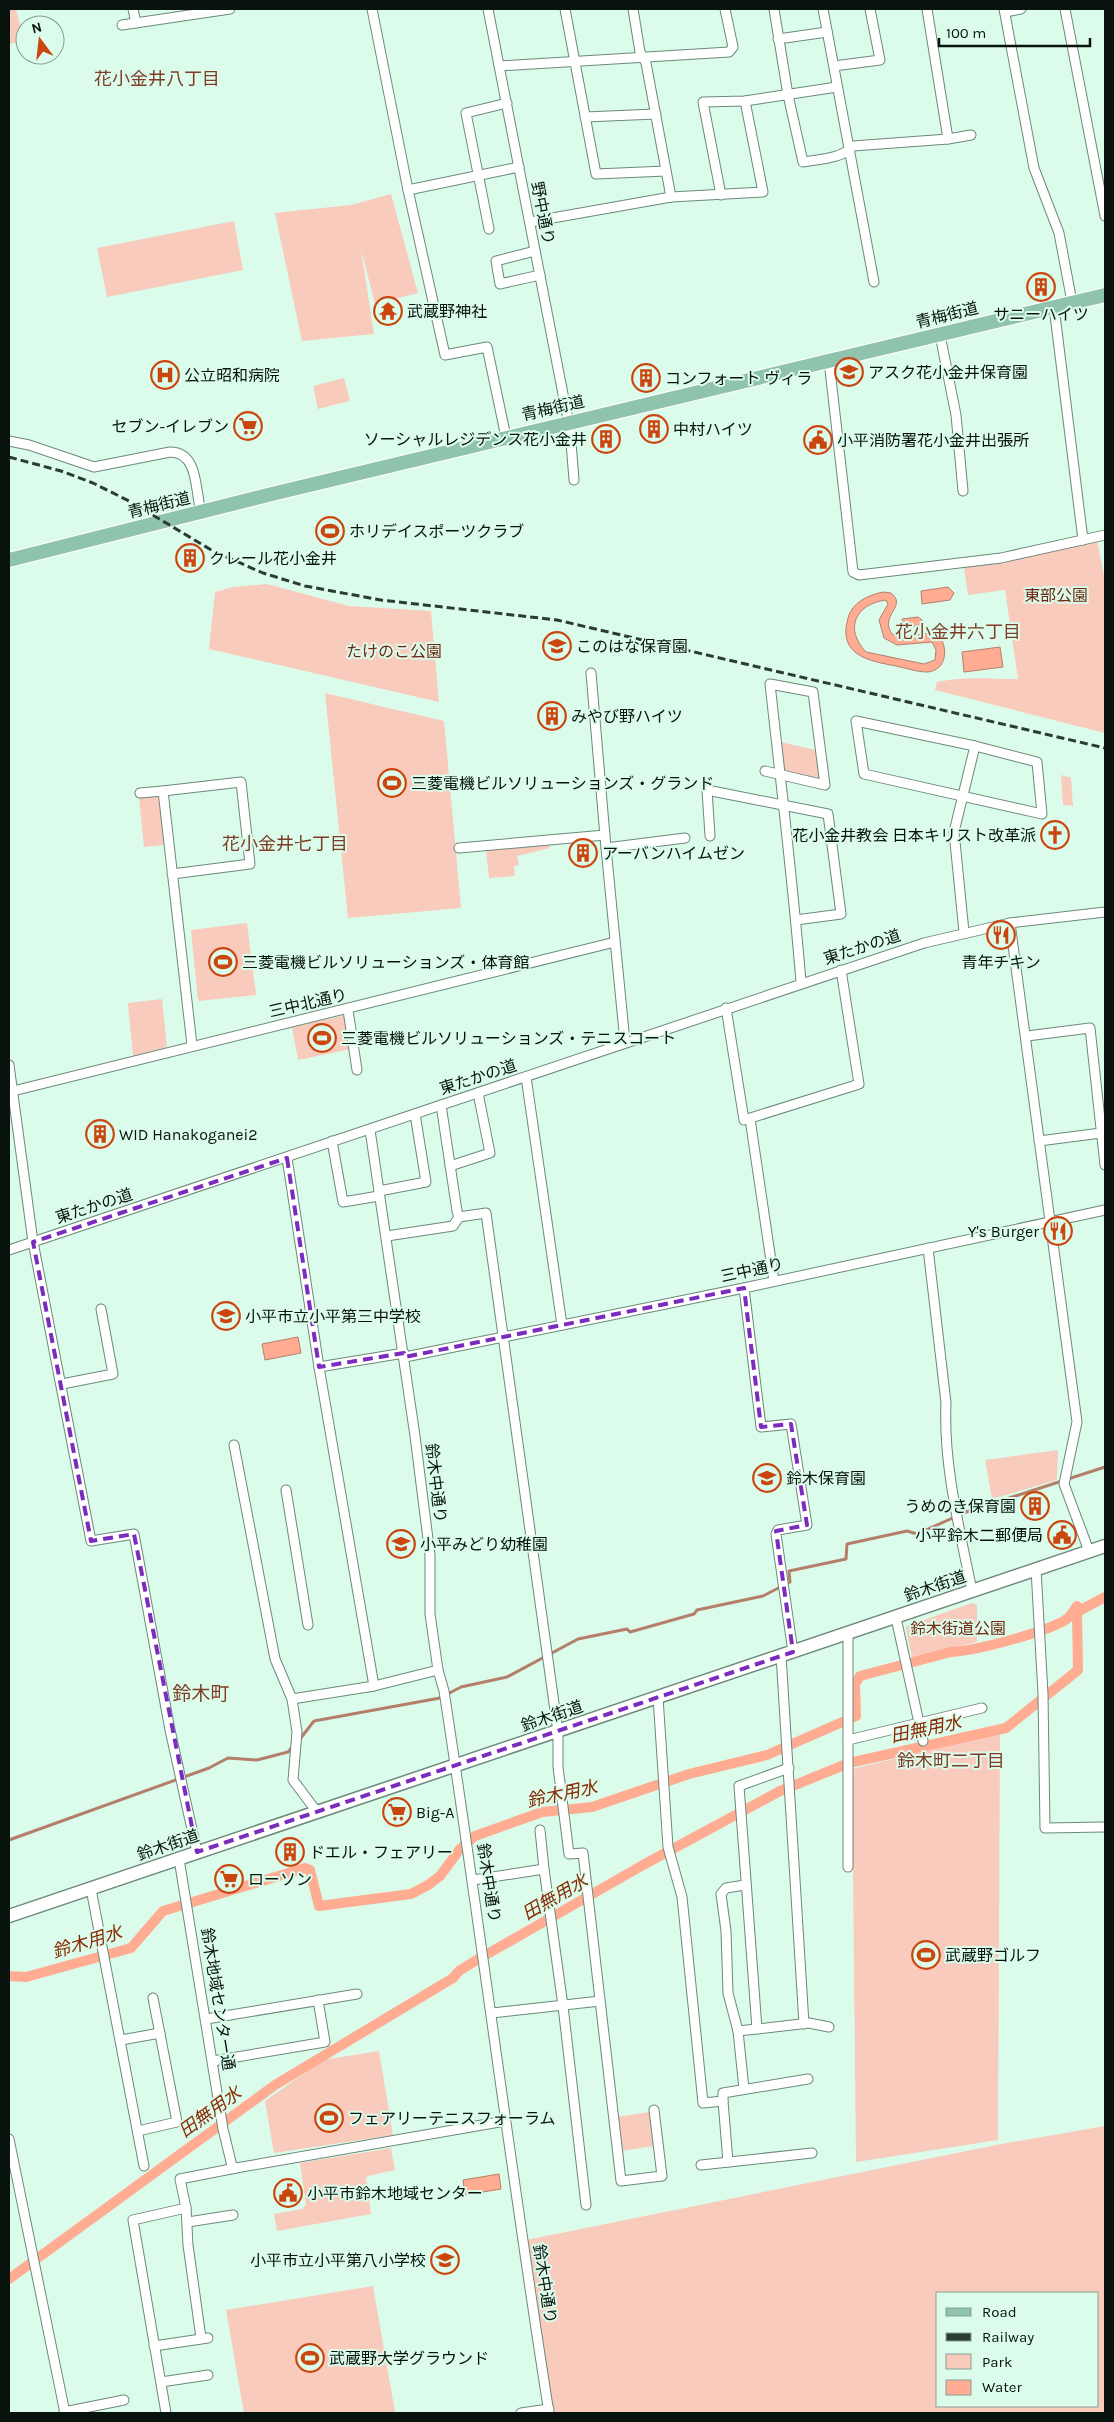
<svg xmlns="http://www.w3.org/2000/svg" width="1114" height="2422" font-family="Karla,'Noto Sans JP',sans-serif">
  <rect width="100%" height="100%" fill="#dbfceb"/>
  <g fill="#f8cbbd" fill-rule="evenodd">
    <path d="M9 9H16L24 41 9 44Z"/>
    <path d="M391 194 418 293 375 304 361 249 374 334 302 341 275 213 351 205Z"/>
    <path d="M234 221 243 270 107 297 97 248Z"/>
    <path d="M344 378 350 401 318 409 313 386Z"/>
    <path d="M1096 535 1105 581V733L935 690 937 682C964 676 990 679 1018 679L1005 590 968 595 963 561Z"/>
    <path d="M267 584 349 606 431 611 439 702 209 649 215 592 233 587Z"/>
    <path d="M325 693 444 721 461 908 348 918Z"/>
    <path d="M776 741 820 751 825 785 780 775Z"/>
    <path d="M1061 775 1071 778 1073 806 1063 805Z"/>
    <path d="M167 793 172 844 144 847 139 797Z"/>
    <path d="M549 843 550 848 517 856 519 865 514 866 515 876 489 878 486 850Z"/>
    <path d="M247 923 256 995 198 1001 191 930Z"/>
    <path d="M162 999 167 1047 133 1056 128 1003Z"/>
    <path d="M346 1015 351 1049 298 1060 292 1027Z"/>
    <path d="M1058 1450 1057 1480 992 1499 985 1460Z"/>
    <path d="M972 1603 977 1605V1642L912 1658 906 1629 907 1626Z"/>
    <path d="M1000 1733 998 2140 856 2162 852 1769Z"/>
    <path d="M379 2051 393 2135 274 2153 265 2101 323 2060Z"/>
    <path d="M650 2112 654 2146 621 2151 617 2117Z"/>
    <path d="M1105 2126V2413H552L526 2240 1001 2144ZM938 2293H1098V2406H938Z"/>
    <path d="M391 2148 395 2170 368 2176 366 2178 371 2214 277 2231 274 2214 302 2209 306 2205 300 2163Z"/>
    <path d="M373 2286 395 2412 244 2413 226 2310Z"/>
  </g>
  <g fill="#ffac92" stroke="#b57e6a" fill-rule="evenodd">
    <path d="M948 587 954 593 950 600 922 604 921 591Z"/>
    <path d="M883 592 891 593C908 606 879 615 892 634 908 642 925 627 940 637 949 651 945 671 927 672 917 672 906 668 896 666 870 661 837 656 848 618 852 602 869 595 883 592ZM886 600 888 604 879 620 884 638 897 645 932 642 936 650 935 660 924 664 866 652C844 629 855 604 886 600Z"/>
    <path d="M918 617 922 620 921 625 904 628 902 619Z"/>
    <path d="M1000 647 1003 667 964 672 962 652Z"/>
    <path d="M298 1337 301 1353 265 1360 262 1344Z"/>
    <path d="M499 2174 501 2189 465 2195 463 2180Z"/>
  </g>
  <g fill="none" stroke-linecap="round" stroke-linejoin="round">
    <g stroke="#b57e6a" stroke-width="3">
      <path d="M300 1739 314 1721 440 1698 461 1687 507 1677 578 1639 627 1629 630 1632 694 1614 697 1610 763 1596 790 1582 789 1571 846 1559 847 1544 907 1531 917 1534 966 1512 1105 1467"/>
      <path d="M9 1840 209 1768 228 1758 257 1760 288 1752 294 1745"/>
    </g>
    <g stroke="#ffac92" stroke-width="10">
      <path d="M9 1976 26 1977 131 1948 163 1911 305 1868 310 1870 319 1906 411 1894 428 1885 440 1876 460 1849 475 1836 542 1812 592 1807 689 1774 767 1755 856 1716 855 1684 860 1676 951 1652C975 1651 1047 1632 1067 1619 1071 1616 1074 1610 1077 1606"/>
      <path d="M9 2279 275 2085 453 1978 459 1971 475 1961 643 1865 780 1791 849 1763 1006 1728 1078 1670 1077 1612 1105 1597"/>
    </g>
    <defs>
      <g id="street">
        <path d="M133 9 136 23"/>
        <path d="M372 9 408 190 445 355 487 347 506 437"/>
        <path d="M488 9 570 430 574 480"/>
        <path d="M565 9 596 174 666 171"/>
        <path d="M633 9 640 52 646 63 671 197"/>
        <path d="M774 9 788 95 803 162C819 159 842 159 853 146L948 139 971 135"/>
        <path d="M823 9 874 282"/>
        <path d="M927 9 948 139"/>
        <path d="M1004 9 1034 168 1059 233 1072 302"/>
        <path d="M1065 9 1105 216"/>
        <path d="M1005 12 1021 9"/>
        <path d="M122 25 230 9"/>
        <path d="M778 39 827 32"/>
        <path d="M499 66 729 52 733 47 725 9"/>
        <path d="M834 66 880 60 870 9"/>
        <path d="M585 117 656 114"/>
        <path d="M408 190 519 167"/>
        <path d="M721 195 703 102 745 101 837 87"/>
        <path d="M530 222 671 197 763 192 745 101"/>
        <path d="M489 229 466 113 507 103"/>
        <path d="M535 251 496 261 500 284 540 275"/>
        <path d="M1054 307 1083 540"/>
        <path d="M940 335 956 415 963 491"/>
        <path d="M829 361 853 572 859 575 1001 558 1105 535"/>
        <path d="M9 441 29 445 94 467 170 452C199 452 195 491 201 512"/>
        <path d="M591 673 606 848 625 1042"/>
        <path d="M856 721 975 746 1037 762 1042 814 864 774Z"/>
        <path d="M765 771 825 785 813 692 770 684C781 784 793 883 801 982"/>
        <path d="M140 793 163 791"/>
        <path d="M710 836 707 790 828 814 841 914 796 920"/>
        <path d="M459 848 605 835"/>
        <path d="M606 848 685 838"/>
        <path d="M172 874 250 864 241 782 163 791 192 1045"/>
        <path d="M1010 923 1077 1422 1064 1484 1089 1551"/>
        <path d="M964 932 954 832 975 746"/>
        <path d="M726 1008 744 1120 853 1086 859 1084 841 970"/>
        <path d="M348 1010 357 1070"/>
        <path d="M1027 1036 1090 1028 1105 1165"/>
        <path d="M9 1065 33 1242 91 1541 134 1534 170 1730 197 1852"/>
        <path d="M526 1077 562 1325"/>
        <path d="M9 1092 615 942"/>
        <path d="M441 1105 457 1211 459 1217 486 1213 558 1732V1767L569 1854 583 1853 621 2181 662 2176 654 2110"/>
        <path d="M750 1119 774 1281"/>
        <path d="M370 1130 415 1436 430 1555V1614L438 1670 444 1691C481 1932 511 2173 549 2413"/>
        <path d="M332 1141 343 1202 379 1196"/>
        <path d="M1039 1141 1101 1133"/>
        <path d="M287 1158 319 1367 374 1686"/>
        <path d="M450 1166 490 1153 478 1093"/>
        <path d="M379 1191 426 1182 415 1114"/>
        <path d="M387 1236 453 1226 459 1217"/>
        <path d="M928 1248 946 1403C943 1464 960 1531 972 1591"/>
        <path d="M9 1250 924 943 1010 923 1105 912"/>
        <path d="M744 1288 761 1427 791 1424 807 1525 778 1530 776 1534 793 1652"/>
        <path d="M405 1357 744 1288 1105 1210"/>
        <path d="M319 1367 404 1353"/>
        <path d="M62 1384 113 1374 101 1309"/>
        <path d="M234 1445 275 1659 292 1699 297 1732 293 1780 317 1812"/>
        <path d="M286 1490 308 1625"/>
        <path d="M1036 1569 1043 1694 1045 1828 1105 1827"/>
        <path d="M896 1618 923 1741"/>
        <path d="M781 1655 804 2024"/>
        <path d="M658 1697 668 1847 682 1897 703 2103 723 2101V2093L808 2079"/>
        <path d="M292 1699 374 1686 438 1670"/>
        <path d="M848 1740 982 1708"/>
        <path d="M789 1768 739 1786 757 2029 809 2023 829 2027"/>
        <path d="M179 1859 223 2129 232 2166 236 2168 505 2121"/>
        <path d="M848 1867V1633"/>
        <path d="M544 1869 563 2006 586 2205"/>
        <path d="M473 1880 544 1869 540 1830"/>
        <path d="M91 1889 144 2166"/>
        <path d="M492 2013 600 2001"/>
        <path d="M206 2019 357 1994"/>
        <path d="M738 2031 728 1993 726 1931 721 1894 726 1888 745 1885"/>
        <path d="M121 2040 160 2033"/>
        <path d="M213 2061 325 2042 318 2000"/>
        <path d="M744 2089 738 2031 757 2029"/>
        <path d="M723 2101 728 2162"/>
        <path d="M138 2131 177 2122 153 1998"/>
        <path d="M9 2139 65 2413"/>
        <path d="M701 2165 812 2153"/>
        <path d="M188 2222 233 2215"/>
        <path d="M201 2338 188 2245 186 2208 180 2179 236 2168"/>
        <path d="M154 2346 208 2338"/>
        <path d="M161 2382 208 2375"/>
        <path d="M64 2412 124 2400"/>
        <path d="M166 2413 133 2220 186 2208"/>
        <path d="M521 2413 549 2409"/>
      </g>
      <path id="secondary" d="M9 1916 1105 1546"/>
      <path id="primary" d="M9 560 276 493 1105 295"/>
    </defs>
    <use href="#street" stroke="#6c897a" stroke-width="11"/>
    <use href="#secondary" stroke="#6c897a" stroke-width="15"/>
    <use href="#primary" stroke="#fff" stroke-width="16"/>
    <use href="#street" stroke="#fff" stroke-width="9"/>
    <use href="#secondary" stroke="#fff" stroke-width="12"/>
    <use href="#primary" stroke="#90c3ad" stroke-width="14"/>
    <path stroke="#2c3b34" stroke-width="3" stroke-dasharray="8 4" stroke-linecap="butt" d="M9 457 61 471 93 483 131 502 213 551 263 573 305 586 381 600 557 620 1105 748"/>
  </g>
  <path fill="none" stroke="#7b2cbf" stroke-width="4" stroke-dasharray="10 6" stroke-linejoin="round" d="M287 1158 319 1367 404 1353 405 1357 744 1288 761 1427 791 1424 807 1525 776 1531 793 1652 197 1852 134 1534 91 1541 33 1242Z"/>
  <defs>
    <symbol id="building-ring" viewBox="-11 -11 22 22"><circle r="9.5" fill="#dbfceb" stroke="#cb450f" stroke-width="1.5"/><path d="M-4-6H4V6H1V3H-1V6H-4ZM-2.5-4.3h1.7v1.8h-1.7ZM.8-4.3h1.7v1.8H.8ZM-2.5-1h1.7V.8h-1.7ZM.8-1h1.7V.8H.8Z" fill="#cb450f"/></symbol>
    <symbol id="temple-ring" viewBox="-11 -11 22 22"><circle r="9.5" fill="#dbfceb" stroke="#cb450f" stroke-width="1.5"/><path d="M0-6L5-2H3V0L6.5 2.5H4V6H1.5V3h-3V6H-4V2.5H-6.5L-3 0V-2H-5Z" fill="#cb450f"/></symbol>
    <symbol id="school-ring" viewBox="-11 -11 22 22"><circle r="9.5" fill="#dbfceb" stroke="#cb450f" stroke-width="1.5"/><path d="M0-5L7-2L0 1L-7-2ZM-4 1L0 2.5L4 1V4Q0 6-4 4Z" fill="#cb450f"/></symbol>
    <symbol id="hospital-ring" viewBox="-11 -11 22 22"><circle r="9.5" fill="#dbfceb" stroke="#cb450f" stroke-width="1.5"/><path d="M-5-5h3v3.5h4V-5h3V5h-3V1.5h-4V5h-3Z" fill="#cb450f"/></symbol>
    <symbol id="supermarket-ring" viewBox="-11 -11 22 22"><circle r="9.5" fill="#dbfceb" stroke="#cb450f" stroke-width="1.5"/><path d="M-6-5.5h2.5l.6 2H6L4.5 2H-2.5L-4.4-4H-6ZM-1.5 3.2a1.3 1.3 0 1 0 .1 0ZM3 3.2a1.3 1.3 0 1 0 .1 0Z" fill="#cb450f"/></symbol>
    <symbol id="civic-ring" viewBox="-11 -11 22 22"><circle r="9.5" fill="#dbfceb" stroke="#cb450f" stroke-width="1.5"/><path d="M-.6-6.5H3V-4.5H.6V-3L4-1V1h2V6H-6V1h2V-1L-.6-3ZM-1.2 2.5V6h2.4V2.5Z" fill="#cb450f"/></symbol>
    <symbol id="stadium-ring" viewBox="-11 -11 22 22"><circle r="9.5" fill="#dbfceb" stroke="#cb450f" stroke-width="1.5"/><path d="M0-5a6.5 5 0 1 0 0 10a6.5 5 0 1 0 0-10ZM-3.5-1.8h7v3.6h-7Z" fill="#cb450f"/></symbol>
    <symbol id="church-ring" viewBox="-11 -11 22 22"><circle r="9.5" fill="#dbfceb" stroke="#cb450f" stroke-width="1.5"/><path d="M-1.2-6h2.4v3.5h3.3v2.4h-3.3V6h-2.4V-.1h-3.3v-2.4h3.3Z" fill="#cb450f"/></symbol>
    <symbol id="restaurant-ring" viewBox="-11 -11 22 22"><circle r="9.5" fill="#dbfceb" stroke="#cb450f" stroke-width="1.5"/><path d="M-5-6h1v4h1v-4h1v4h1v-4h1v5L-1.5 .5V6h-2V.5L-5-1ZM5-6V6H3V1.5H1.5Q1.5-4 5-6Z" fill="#cb450f"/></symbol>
  </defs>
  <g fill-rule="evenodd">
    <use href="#building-ring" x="1025" y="271" width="32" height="32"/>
    <use href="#temple-ring" x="372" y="295" width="32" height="32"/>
    <use href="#school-ring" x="833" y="356" width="32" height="32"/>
    <use href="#hospital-ring" x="149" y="359" width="32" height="32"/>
    <use href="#building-ring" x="630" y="362" width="32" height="32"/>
    <use href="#supermarket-ring" x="232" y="410" width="32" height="32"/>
    <use href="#building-ring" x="638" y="413" width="32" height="32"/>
    <use href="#building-ring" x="590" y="423" width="32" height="32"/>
    <use href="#civic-ring" x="802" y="424" width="32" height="32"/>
    <use href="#stadium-ring" x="314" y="515" width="32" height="32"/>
    <use href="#building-ring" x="174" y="542" width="32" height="32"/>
    <use href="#school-ring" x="541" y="630" width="32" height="32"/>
    <use href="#building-ring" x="536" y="700" width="32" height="32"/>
    <use href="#stadium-ring" x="376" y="767" width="32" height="32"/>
    <use href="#church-ring" x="1039" y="819" width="32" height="32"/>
    <use href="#building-ring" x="567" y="837" width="32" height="32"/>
    <use href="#restaurant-ring" x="985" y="919" width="32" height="32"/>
    <use href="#stadium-ring" x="207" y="946" width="32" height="32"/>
    <use href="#stadium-ring" x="306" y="1022" width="32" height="32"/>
    <use href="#building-ring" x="84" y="1118" width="32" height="32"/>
    <use href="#restaurant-ring" x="1042" y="1215" width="32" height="32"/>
    <use href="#school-ring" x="210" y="1300" width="32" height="32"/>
    <use href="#school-ring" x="751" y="1462" width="32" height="32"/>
    <use href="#building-ring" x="1019" y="1490" width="32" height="32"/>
    <use href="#civic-ring" x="1046" y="1519" width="32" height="32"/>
    <use href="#school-ring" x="385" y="1528" width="32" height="32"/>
    <use href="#supermarket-ring" x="381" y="1796" width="32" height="32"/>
    <use href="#building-ring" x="274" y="1836" width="32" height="32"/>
    <use href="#supermarket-ring" x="213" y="1863" width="32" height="32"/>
    <use href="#stadium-ring" x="910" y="1939" width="32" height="32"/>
    <use href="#stadium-ring" x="313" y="2102" width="32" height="32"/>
    <use href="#civic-ring" x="272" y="2177" width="32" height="32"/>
    <use href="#school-ring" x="429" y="2244" width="32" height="32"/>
    <use href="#stadium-ring" x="294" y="2342" width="32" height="32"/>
  </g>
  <g text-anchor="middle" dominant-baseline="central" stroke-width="4" stroke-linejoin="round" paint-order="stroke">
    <g font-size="16" fill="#08130e" stroke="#dbfceb">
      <text transform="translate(543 213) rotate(79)">野中通り</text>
      <text transform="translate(947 315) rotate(-14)">青梅街道</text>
      <text transform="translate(553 408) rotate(-13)">青梅街道</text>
      <text transform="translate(159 505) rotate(-14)">青梅街道</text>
      <text transform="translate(862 947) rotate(-18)">東たかの道</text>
      <text transform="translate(308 1003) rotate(-13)">三中北通り</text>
      <text transform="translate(478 1077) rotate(-18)">東たかの道</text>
      <text transform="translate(94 1206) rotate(-18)">東たかの道</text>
      <text transform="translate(752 1270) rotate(-12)">三中通り</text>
      <text transform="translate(436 1483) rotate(83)">鈴木中通り</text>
      <text transform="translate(935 1586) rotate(-19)">鈴木街道</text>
      <text transform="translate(552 1716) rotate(-19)">鈴木街道</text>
      <text transform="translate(168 1845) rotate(-19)">鈴木街道</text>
      <text transform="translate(489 1883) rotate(81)">鈴木中通り</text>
      <text transform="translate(218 1999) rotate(81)">鈴木地域センター通</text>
      <text transform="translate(545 2284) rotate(81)">鈴木中通り</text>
    </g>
    <g font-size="16" fill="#08130e" stroke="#dbfceb" text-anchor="start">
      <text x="407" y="311">武蔵野神社</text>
      <text x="1041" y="314" text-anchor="middle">サニーハイツ</text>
      <text x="868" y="372">アスク花小金井保育園</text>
      <text x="184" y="375">公立昭和病院</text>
      <text x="665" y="378">コンフォート ヴィラ</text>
      <text x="229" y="426" text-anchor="end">セブン-イレブン</text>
      <text x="673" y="429">中村ハイツ</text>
      <text x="587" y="439" text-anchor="end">ソーシャルレジデンス花小金井</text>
      <text x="837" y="440">小平消防署花小金井出張所</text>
      <text x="349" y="531">ホリデイスポーツクラブ</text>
      <text x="209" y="558">クレール花小金井</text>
      <text x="576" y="646">このはな保育園</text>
      <text x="571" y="716">みやび野ハイツ</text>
      <text x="411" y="783">三菱電機ビルソリューションズ・グランド</text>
      <text x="1036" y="835" text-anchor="end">花小金井教会 日本キリスト改革派</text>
      <text x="602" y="853">アーバンハイムゼン</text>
      <text x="242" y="962">三菱電機ビルソリューションズ・体育館</text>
      <text x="1001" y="962" text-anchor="middle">青年チキン</text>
      <text x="341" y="1038">三菱電機ビルソリューションズ・テニスコート</text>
      <text x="119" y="1134">WID Hanakoganei2</text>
      <text x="1039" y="1231" text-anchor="end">Y's Burger</text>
      <text x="245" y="1316">小平市立小平第三中学校</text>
      <text x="786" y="1478">鈴木保育園</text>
      <text x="1016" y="1506" text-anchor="end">うめのき保育園</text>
      <text x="1043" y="1535" text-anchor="end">小平鈴木二郵便局</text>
      <text x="420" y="1544">小平みどり幼稚園</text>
      <text x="416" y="1812">Big-A</text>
      <text x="309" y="1852">ドエル・フェアリー</text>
      <text x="248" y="1879">ローソン</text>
      <text x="945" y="1955">武蔵野ゴルフ</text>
      <text x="348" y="2118">フェアリーテニスフォーラム</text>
      <text x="307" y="2193">小平市鈴木地域センター</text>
      <text x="426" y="2260" text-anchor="end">小平市立小平第八小学校</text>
      <text x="329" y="2358">武蔵野大学グラウンド</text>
    </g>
    <g font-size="16" fill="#702810" stroke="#dbfceb">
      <text x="1056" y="595">東部公園</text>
      <text x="394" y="651">たけのこ公園</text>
      <text x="958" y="1628">鈴木街道公園</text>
    </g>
    <g font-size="18" fill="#7e3b25" stroke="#dbfceb">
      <text x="157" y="79">花小金井八丁目</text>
      <text x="958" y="632">花小金井六丁目</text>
      <text x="285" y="844">花小金井七丁目</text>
      <text x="951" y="1761">鈴木町二丁目</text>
    </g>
    <g font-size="18" font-style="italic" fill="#882a04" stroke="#dbfceb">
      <text transform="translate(926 1729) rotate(-12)">田無用水</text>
      <text transform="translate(562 1794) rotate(-12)">鈴木用水</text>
      <text transform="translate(555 1897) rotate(-30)">田無用水</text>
      <text transform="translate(87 1942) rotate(-17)">鈴木用水</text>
      <text transform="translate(210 2112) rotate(-36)">田無用水</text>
    </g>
    <g font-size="19" fill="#7e3b25" stroke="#dbfceb">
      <text x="201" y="1694">鈴木町</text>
    </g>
  </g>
  <rect width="1114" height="2422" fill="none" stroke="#08130e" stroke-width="20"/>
  <rect x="936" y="2292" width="162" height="115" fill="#dbfceb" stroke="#879f93"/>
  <rect x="946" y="2308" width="25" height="8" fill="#90c3ad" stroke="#879f93"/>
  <text x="982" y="2317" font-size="15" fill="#08130e">Road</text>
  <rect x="946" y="2333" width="25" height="8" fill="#2c3b34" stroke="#879f93"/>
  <text x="982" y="2342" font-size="15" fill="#08130e">Railway</text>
  <rect x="946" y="2354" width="25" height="15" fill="#f8cbbd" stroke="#879f93"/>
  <text x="982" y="2367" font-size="15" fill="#08130e">Park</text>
  <rect x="946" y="2380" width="25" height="15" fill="#ffac92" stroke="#879f93"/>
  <text x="982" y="2392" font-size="15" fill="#08130e">Water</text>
  <g transform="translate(40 40) rotate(345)"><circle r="24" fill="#dbfceb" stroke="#879f93"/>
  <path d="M0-4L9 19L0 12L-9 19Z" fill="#cb450f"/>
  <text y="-8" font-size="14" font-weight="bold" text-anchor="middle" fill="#08130e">N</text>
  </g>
  <path d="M939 38v8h151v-8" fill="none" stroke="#08130e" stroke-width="2.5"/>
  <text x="946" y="38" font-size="15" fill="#08130e" stroke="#dbfceb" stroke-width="4" paint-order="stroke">100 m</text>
</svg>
